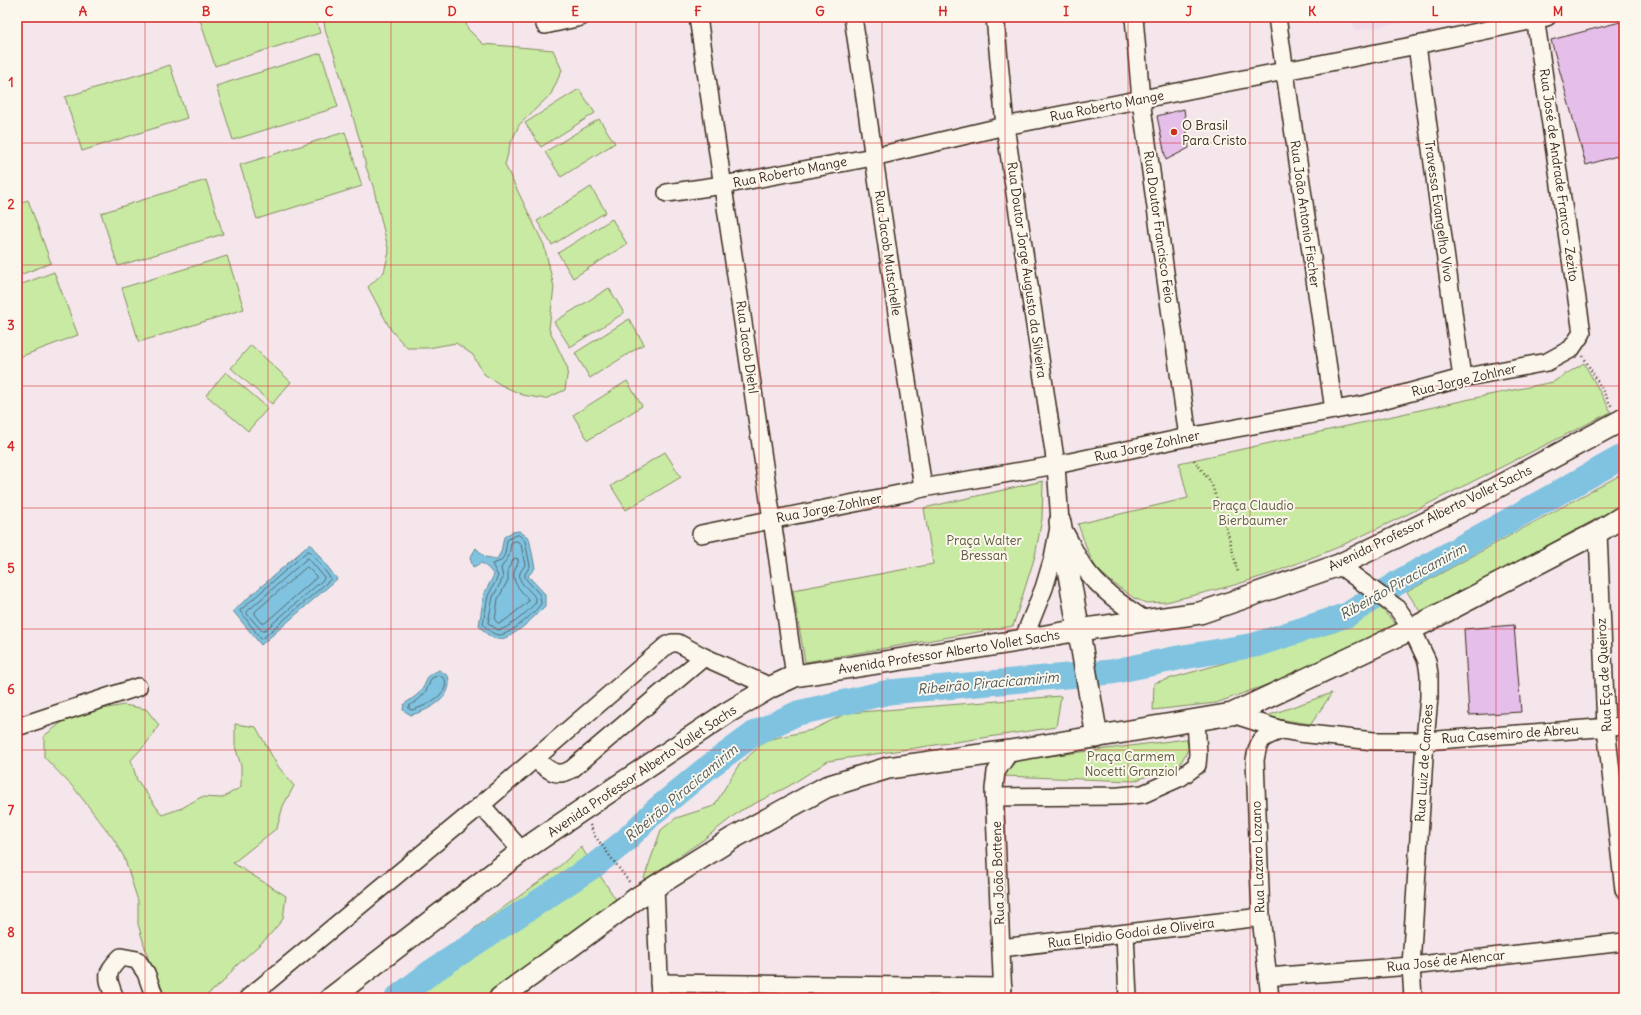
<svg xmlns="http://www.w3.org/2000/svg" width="1641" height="1015" font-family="Delius,sans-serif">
  <rect width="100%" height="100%" fill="#f4e6eb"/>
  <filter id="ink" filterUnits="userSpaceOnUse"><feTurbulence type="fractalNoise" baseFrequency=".025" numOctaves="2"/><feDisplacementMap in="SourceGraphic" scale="8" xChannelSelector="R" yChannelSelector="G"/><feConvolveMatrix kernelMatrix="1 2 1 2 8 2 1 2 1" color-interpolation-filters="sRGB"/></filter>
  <g filter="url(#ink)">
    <path fill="#f0daea" d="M1353 17H1436L1354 31Z"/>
    <g fill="#c9eaa3" stroke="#828a60">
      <path d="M199 17H315L320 33 215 66Z"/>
      <path d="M323 17H464L468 29 483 44 553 50 562 70 551 94 519 125 510 145 505 165 544 245 554 287 549 329 568 369 565 390 545 399 523 395 501 385 484 374 473 355 456 343 428 348H407L391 330 368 287 384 272 389 252 373 186 366 167 361 144 334 54 326 33Z"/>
      <path d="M321 53 338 107 233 140 216 86Z"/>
      <path d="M170 65 187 118 82 151 65 97Z"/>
      <path d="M579 89 595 113 541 147 525 123Z"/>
      <path d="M599 119 615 143 561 177 545 152Z"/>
      <path d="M345 132 362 186 257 219 240 165Z"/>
      <path d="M206 180 223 234 118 266 101 213Z"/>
      <path d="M591 187 606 212 552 245 537 221Z"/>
      <path d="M28 200 51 263 17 276V204Z"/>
      <path d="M612 219 627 244 573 278 558 253Z"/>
      <path d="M227 256 244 309 139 342 122 288Z"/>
      <path d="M54 272 78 335 17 358V286Z"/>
      <path d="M609 288 624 313 570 347 554 322Z"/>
      <path d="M629 319 644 344 590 378 575 353Z"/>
      <path d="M251 345 291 382 272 404 231 368Z"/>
      <path d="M1584 363 1611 412 1406 515 1334 549 1270 574 1231 586 1166 602 1146 603 1134 598 1113 583 1096 568 1088 552 1078 524 1188 498 1179 463 1484 396 1553 382Z"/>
      <path d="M226 372 268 408 248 431 206 395Z"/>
      <path d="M627 381 642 406 588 440 573 415Z"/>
      <path d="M665 452 681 477 626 510 611 486Z"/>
      <path d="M1624 473V504L1421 613 1407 592Z"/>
      <path d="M1043 481 1042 519 1035 556 1013 626 805 662 793 590 933 564 924 508Z"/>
      <path d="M1379 606 1398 627 1269 684 1216 703 1153 710 1154 683 1337 631Z"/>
      <path d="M1332 693 1311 724 1264 717Z"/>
      <path d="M1061 696 1056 727 828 761 789 786 740 811 703 840 643 881 661 830 676 818 714 806 738 766 766 740 812 730 847 713Z"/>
      <path d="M124 705 146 709 159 725 146 744 131 760 137 780 162 815 182 808 201 797 222 798 241 787V766L235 746V724L256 727 277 765 294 786 283 806 277 828 233 863 286 896 283 919 268 937 236 966 222 983 203 998H162L157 988 138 924V901L124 857 113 838 74 788 44 757V736L61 723 81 713Z"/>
      <path d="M1186 739 1189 748 1180 764 1134 781 1003 776 1017 760Z"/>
      <path d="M581 847 619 904 492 998H407L431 980 475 928 553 872Z"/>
    </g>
    <g fill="#7fc3e0" stroke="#648692">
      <path d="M519 531 529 538 535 568 528 576 545 594V606C535 616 514 638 500 639 491 640 484 631 479 626L484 594 494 575 489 569 482 563 473 567 470 558 476 548 485 557 497 559 501 552 504 537 512 532Z"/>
      <path d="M310 544 337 579 261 645 233 611Z"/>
      <path d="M439 670 448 676C455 698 427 711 411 715L403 710 404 704C418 695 423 692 428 676Z"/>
    </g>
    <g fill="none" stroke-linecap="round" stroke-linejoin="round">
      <g stroke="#56676c" stroke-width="1">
        <path d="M519 535 525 541 530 566 525 574V578L540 595 541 604C534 613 510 636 498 635 492 634 486 628 483 624L488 596 498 576 492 564 501 561 505 554 507 540 514 536Z"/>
        <path d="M515 541H517L521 544 525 565C524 567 521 570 520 573 516 585 536 591 536 602 529 611 509 629 498 630L488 623 493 597 503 578 501 568 509 556 511 543Z"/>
        <path d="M308 551 311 552 331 579 263 638 261 639 240 611Z"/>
        <path d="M308 558 324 577V579L264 631H262L247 614V612Z"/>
        <path d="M515 558 518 559C519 565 515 567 514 573 512 585 524 592 529 601L507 619 499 624 495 620 498 599 508 580V569Z"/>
        <path d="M307 567 316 576V578L265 623H262L255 614V612Z"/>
        <path d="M439 675 445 679C450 695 424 707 412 710L409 709V706C422 698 426 694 431 679Z"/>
      </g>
      <path stroke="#7fc3e0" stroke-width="25" d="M397 998 431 972 595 865 625 841 654 812 706 769 755 733 798 713 889 692 1111 672 1178 658 1255 645 1347 615 1399 582 1624 456"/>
    </g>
    <g fill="#e5bfe9" stroke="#3b2a1e">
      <path d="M1624 21V154L1586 165 1551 40Z"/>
      <path d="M1184 109 1189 148 1166 160 1157 116Z"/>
      <path d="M1514 625 1521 712 1469 715 1464 629Z"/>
    </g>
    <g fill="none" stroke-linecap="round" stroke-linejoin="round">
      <defs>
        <g id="minor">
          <path d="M544 17 545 25 581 17"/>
          <path d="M698 17 795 676"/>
          <path d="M853 17 923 488"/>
          <path d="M995 17 1005 126 1056 465 1060 522 1053 558 1044 588 1023 640"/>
          <path d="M1134 17 1141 100 1188 437"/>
          <path d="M1277 17 1334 410"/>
          <path d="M1417 45 1462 378"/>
          <path d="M667 193 723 185 873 157 1005 126 1417 45 1547 17"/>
          <path d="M1598 532 1606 727 1624 890"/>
          <path d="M1065 533C1071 543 1076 556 1083 566 1099 589 1122 605 1145 620"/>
          <path d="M701 534 909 492 923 488 1056 465 1188 437 1367 404 1462 378 1547 362 1571 349 1582 333 1535 17"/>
          <path d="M1339 565 1397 608 1412 629 1427 661 1429 674V697L1425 741 1411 966 1413 998"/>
          <path d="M1232 714 1282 730 1299 733 1374 741H1425L1624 726"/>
          <path d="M17 727 138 687"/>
          <path d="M534 759C549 769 555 779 572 769L704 657"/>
          <path d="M994 797 1119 796 1143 794 1181 777 1197 765 1198 754 1196 721"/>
          <path d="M481 805 522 851"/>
          <path d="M655 887 660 998"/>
          <path d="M1125 934 1128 998"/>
          <path d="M1001 948 1261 917"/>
          <path d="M1267 977 1411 966 1624 942"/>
          <path d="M659 983 1003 987"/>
          <path d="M115 998C107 978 104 973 121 957L137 960 146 973 155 998"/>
          <path d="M248 998 481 805 667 645 672 643H678L704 657 771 687"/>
          <path d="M1003 998 994 789 996 772 1010 751"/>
          <path d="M1270 998 1261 917 1255 760C1259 738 1261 738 1282 730"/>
        </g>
        <g id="major">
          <path d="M1060 522 1097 737"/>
          <path d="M331 998 522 851 582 810 727 713 771 687 795 676 1023 640 1079 630 1200 613 1339 565 1477 498 1624 419"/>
          <path d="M500 998 637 898 733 838 826 787 888 768 1010 751 1232 714 1412 629 1598 532 1624 516"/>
        </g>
      </defs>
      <use href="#minor" stroke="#3b2a1e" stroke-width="20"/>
      <use href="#major" stroke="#3b2a1e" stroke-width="24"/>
      <g stroke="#3b2a1e" stroke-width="2.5" stroke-dasharray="1 3" stroke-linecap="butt">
        <path d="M1583 356 1612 407"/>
        <path d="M1194 460 1211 482 1229 537 1238 572"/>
        <path d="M590 825 595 836 630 883"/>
      </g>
      <use href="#minor" stroke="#fbf7ec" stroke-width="17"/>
      <use href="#major" stroke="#fbf7ec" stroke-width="21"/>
    </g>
  </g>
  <path fill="none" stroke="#d62828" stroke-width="1" stroke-opacity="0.55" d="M145 17V998M268 17V998M391 17V998M513 17V998M636 17V998M759 17V998M882 17V998M1005 17V998M1128 17V998M1250 17V998M1373 17V998M1496 17V998M17 143H1624M17 265H1624M17 386H1624M17 508H1624M17 629H1624M17 750H1624M17 872H1624"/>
  <circle fill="#c8321e" stroke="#fbf7ec" stroke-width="1.5" cx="1174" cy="132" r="4"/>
  <g text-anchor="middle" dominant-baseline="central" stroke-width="4" stroke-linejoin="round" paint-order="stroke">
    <g font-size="13" fill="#3b2a1e" stroke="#fbf7ec">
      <text transform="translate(1107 106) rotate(-11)">Rua Roberto Mange</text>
      <text transform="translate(790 172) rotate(-11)">Rua Roberto Mange</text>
      <text transform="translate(1559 175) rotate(82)">Rua José de Andrade Franco - Zezito</text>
      <text transform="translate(1439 211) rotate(82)">Travessa Evangelho Vivo</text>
      <text transform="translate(1305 214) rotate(82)">Rua João Antonio Fischer</text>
      <text transform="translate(1159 227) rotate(82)">Rua Doutor Francisco Feio</text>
      <text transform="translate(888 253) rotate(82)">Rua Jacob Mutschelle</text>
      <text transform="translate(1027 270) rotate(82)">Rua Doutor Jorge Augusto da Silveira</text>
      <text transform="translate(747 347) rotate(82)">Rua Jacob Diehl</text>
      <text transform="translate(1464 380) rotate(-13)">Rua Jorge Zohlner</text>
      <text transform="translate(1147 446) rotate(-12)">Rua Jorge Zohlner</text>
      <text transform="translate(829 508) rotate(-11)">Rua Jorge Zohlner</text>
      <text transform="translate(1430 518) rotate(-26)">Avenida Professor Alberto Vollet Sachs</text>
      <text transform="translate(949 652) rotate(-9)">Avenida Professor Alberto Vollet Sachs</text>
      <text transform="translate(1604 675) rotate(-93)">Rua Eça de Queiroz</text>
      <text transform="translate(1510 734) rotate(-4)">Rua Casemiro de Abreu</text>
      <text transform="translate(1424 763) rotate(-86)">Rua Luiz de Camões</text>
      <text transform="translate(642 771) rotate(-34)">Avenida Professor Alberto Vollet Sachs</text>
      <text transform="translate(1258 857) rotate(-92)">Rua Lazaro Lozano</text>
      <text transform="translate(998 873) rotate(-92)">Rua João Bottene</text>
      <text transform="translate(1131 933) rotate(-7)">Rua Elpidio Godoi de Oliveira</text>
      <text transform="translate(1446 961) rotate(-6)">Rua José de Alencar</text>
    </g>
    <g font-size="13" fill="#3b2a1e" stroke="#fbf7ec" text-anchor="start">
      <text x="1182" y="125">O Brasil<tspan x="1182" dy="15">Para Cristo</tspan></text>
    </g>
    <g font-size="13" fill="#5e5a3f" stroke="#fbf7ec">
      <text x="1253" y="505">Praça Claudio<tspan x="1253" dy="15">Bierbaumer</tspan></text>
      <text x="984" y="540">Praça Walter<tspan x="984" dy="15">Bressan</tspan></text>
      <text x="1131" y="756">Praça Carmem<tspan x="1131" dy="15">Nocetti Granziol</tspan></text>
    </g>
    <g font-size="14" font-style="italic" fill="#4f5858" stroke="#fbf7ec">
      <text transform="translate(1403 581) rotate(-29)">Ribeirão Piracicamirim</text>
      <text transform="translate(988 683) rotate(-5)">Ribeirão Piracicamirim</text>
      <text transform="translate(681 793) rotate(-40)">Ribeirão Piracicamirim</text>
    </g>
  </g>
  <rect width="1641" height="1015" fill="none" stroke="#fbf7ec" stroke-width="44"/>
  <rect x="22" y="22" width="1597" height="971" fill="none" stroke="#d62828" stroke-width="1.5"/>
  <g font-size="13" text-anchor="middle" font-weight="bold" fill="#d62828">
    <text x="83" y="16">A</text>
    <text x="206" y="16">B</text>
    <text x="329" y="16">C</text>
    <text x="452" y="16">D</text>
    <text x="575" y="16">E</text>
    <text x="698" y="16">F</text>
    <text x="820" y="16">G</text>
    <text x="943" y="16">H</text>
    <text x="1066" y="16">I</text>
    <text x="1189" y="16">J</text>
    <text x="1312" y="16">K</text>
    <text x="1435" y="16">L</text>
    <text x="1558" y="16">M</text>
    <text x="11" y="87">1</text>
    <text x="11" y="209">2</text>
    <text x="11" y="330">3</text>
    <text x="11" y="451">4</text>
    <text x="11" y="573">5</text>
    <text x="11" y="694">6</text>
    <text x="11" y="815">7</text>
    <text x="11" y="937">8</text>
  </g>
</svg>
